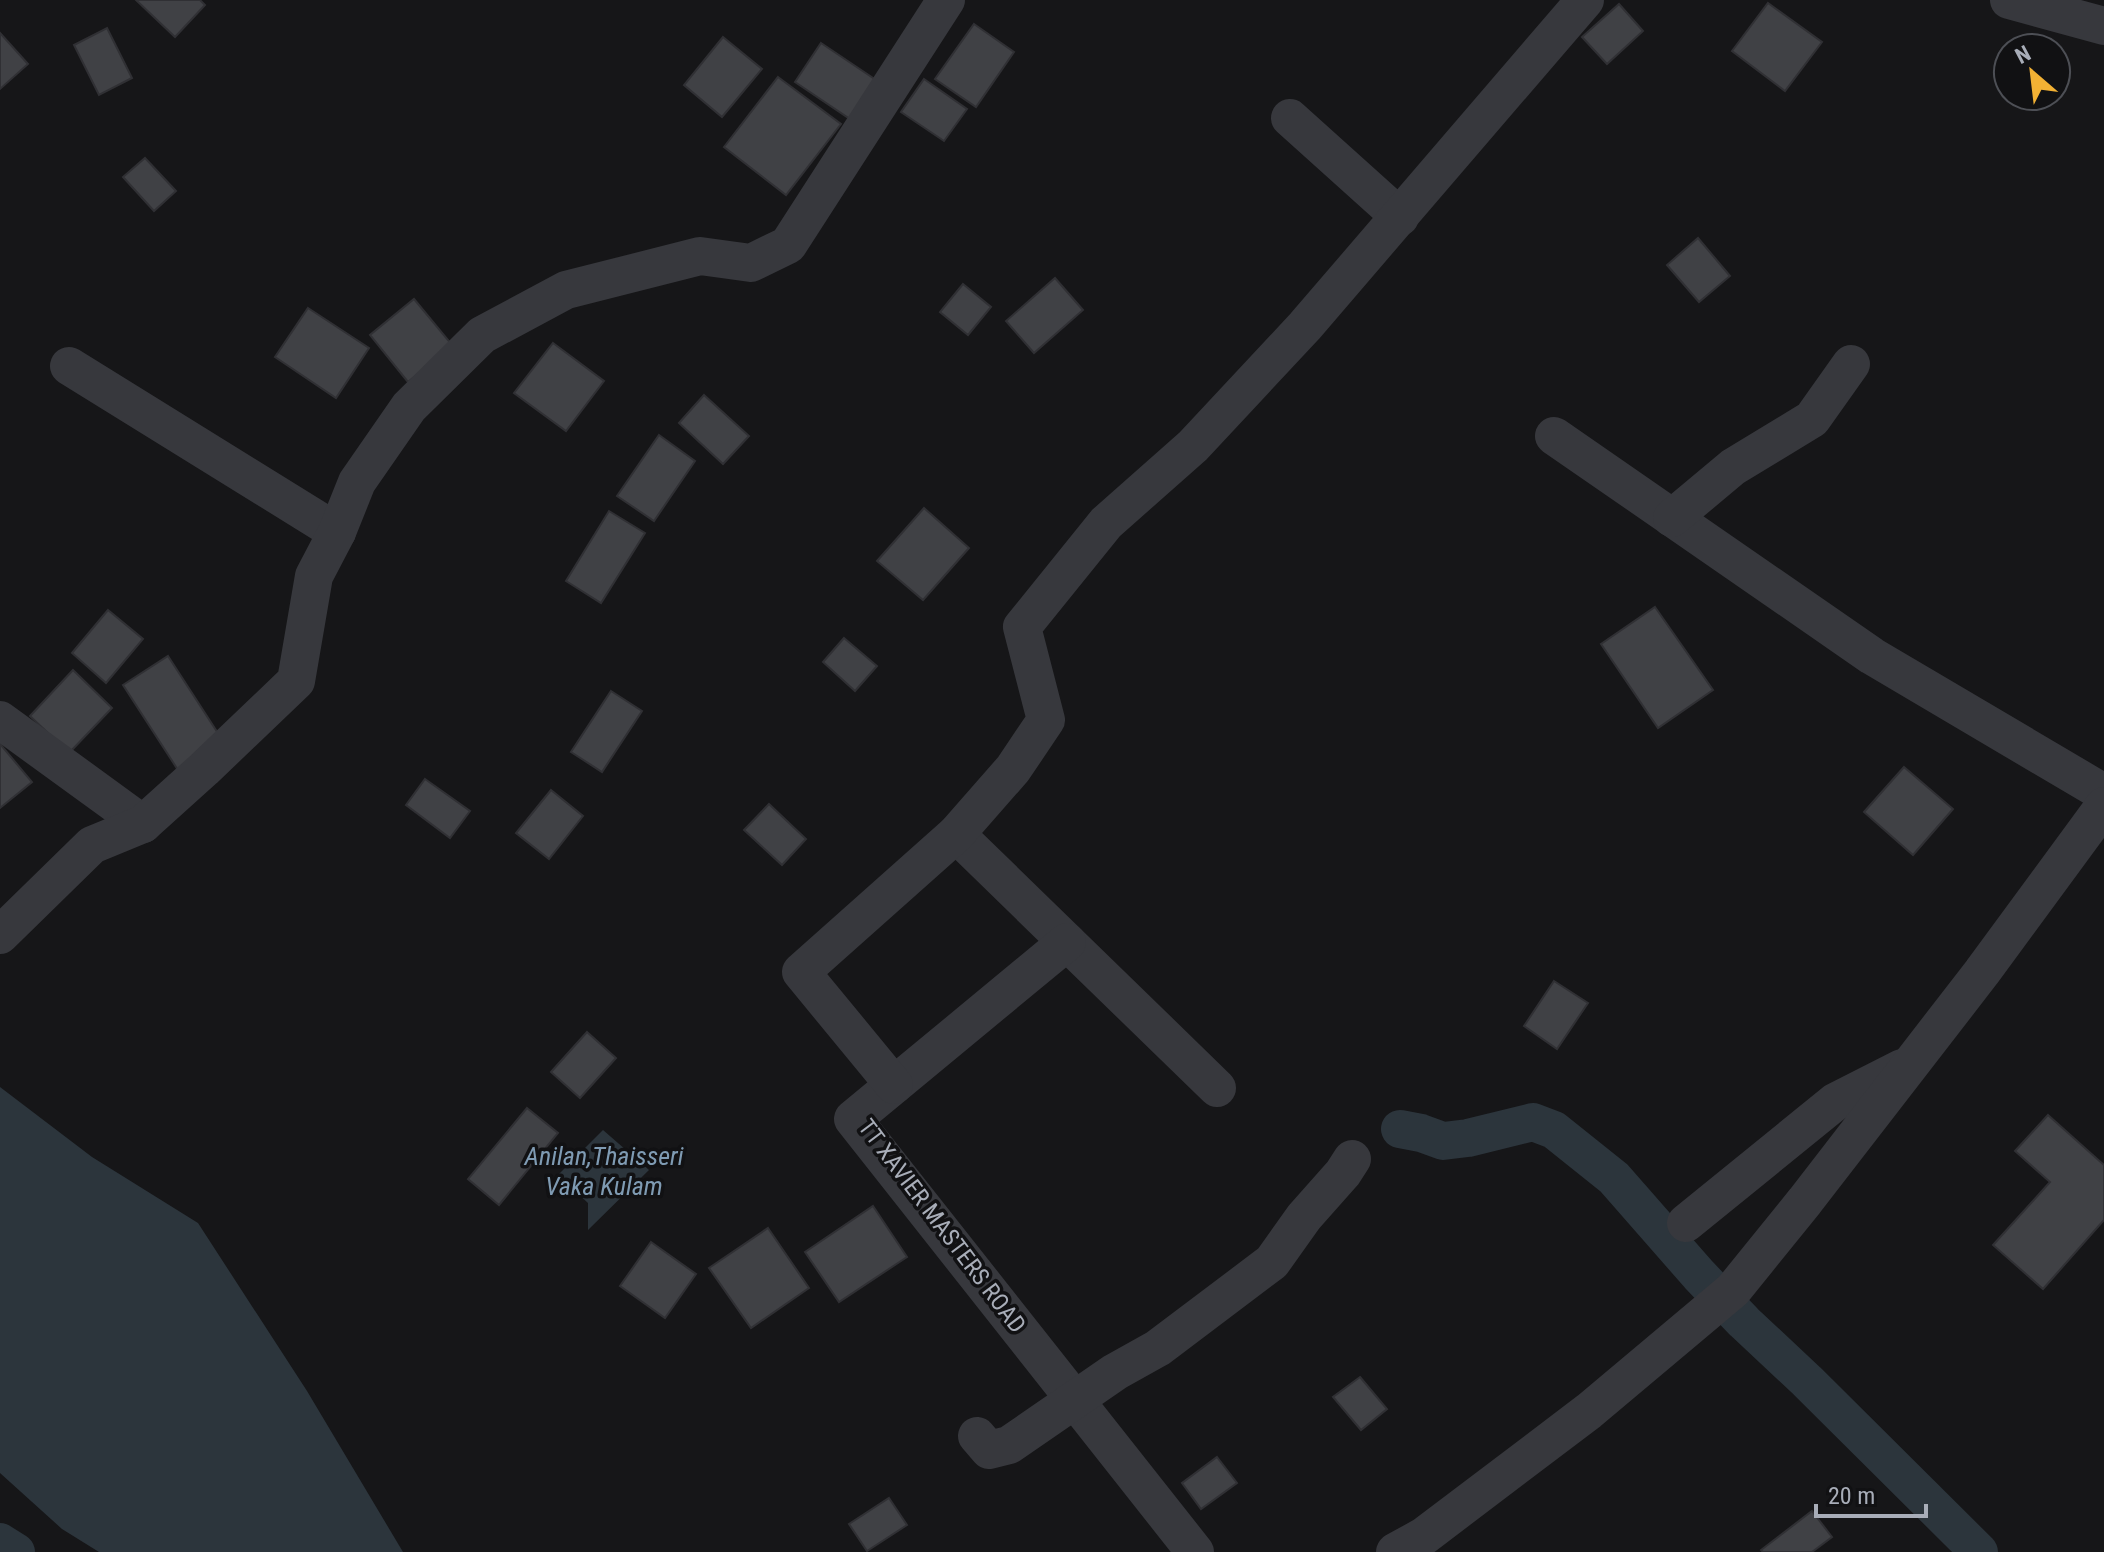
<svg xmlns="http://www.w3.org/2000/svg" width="2104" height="1552" font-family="'Roboto Condensed',sans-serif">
  <rect width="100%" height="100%" fill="#161618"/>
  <g fill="#2c353c">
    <path d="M0 1087 92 1157 198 1223 307 1391 403 1552H99L62 1529 0 1473Z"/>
    <path d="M603 1130 649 1170 588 1230V1203L558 1175Z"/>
  </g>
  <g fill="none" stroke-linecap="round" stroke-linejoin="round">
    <g stroke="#2c353c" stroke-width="38">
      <path d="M1400 1129 1421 1133 1443 1141 1468 1138 1533 1122 1554 1130 1614 1178 1699 1275 1744 1322 1807 1381 1979 1552"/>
      <path d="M0 1542 16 1552"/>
    </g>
  </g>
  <g fill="#404145" stroke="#303034" stroke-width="2">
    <path d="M136 0H200L205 5 175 37Z"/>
    <path d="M1768 3 1822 42 1785 91 1732 51Z"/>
    <path d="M1619 4 1643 31 1607 64 1582 37Z"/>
    <path d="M974 24 1014 52 976 107 935 79Z"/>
    <path d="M107 28 132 78 99 95 74 45Z"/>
    <path d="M0 33 28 64 0 89Z"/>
    <path d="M723 37 762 69 722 117 684 85Z"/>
    <path d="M821 43 876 80 850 119 795 82Z"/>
    <path d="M778 77 841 124 786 195 724 147Z"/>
    <path d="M924 79 967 109 944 141 901 112Z"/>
    <path d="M145 158 176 191 154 211 123 177Z"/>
    <path d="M1698 238 1730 276 1699 302 1667 265Z"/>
    <path d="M1055 278 1083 310 1034 353 1006 321Z"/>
    <path d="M963 284 991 307 968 335 940 312Z"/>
    <path d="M414 299 453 346 408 382 370 335Z"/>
    <path d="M308 308 369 348 336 398 275 357Z"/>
    <path d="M553 343 604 381 566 431 514 393Z"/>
    <path d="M704 395 749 436 723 464 679 423Z"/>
    <path d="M659 435 695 461 654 521 617 496Z"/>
    <path d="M924 508 969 548 923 600 877 561Z"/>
    <path d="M609 511 645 533 601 603 566 581Z"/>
    <path d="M1655 607 1713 690 1658 728 1601 644Z"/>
    <path d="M108 610 143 639 106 683 72 653Z"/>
    <path d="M844 638 877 666 855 691 823 662Z"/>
    <path d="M168 656 223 741 178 770 123 685Z"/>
    <path d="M73 670 112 708 69 753 30 716Z"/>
    <path d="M611 691 642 711 602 772 571 752Z"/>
    <path d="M0 744 32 782 0 808Z"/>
    <path d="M1904 767 1953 809 1913 855 1864 812Z"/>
    <path d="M425 779 470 811 450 838 406 805Z"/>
    <path d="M551 790 583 816 549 859 516 833Z"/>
    <path d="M769 804 806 839 782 865 744 830Z"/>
    <path d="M1554 981 1588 1003 1557 1049 1524 1026Z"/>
    <path d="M587 1032 616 1058 580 1098 551 1072Z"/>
    <path d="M527 1108 558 1133 499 1205 468 1179Z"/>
    <path d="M2048 1115 2104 1165V1220L2043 1289 1993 1245 2050 1182 2015 1151Z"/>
    <path d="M873 1206 907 1257 839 1302 805 1252Z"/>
    <path d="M768 1228 809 1288 751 1328 709 1268Z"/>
    <path d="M651 1242 696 1274 665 1318 620 1286Z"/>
    <path d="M1360 1377 1387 1409 1361 1430 1333 1397Z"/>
    <path d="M1217 1457 1237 1483 1201 1509 1182 1483Z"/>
    <path d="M889 1498 907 1525 867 1551 849 1524Z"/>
    <path d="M1812 1511 1832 1537 1812 1552H1763L1761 1550Z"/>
  </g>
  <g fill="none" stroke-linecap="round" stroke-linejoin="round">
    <g stroke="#37383d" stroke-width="38">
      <path d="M2009 0 2104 26"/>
      <path d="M1290 118 1400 217"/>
      <path d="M69 366 337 532"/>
      <path d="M1554 436 1872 656 2104 793"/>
      <path d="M1672 518 1733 467 1812 419 1851 364"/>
      <path d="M0 720 143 824"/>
      <path d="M956 834 1217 1088"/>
      <path d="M0 935 92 845 143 824 204 769 296 681 314 576 337 532 357 482 409 407 482 335 566 290 700 256 751 263 788 245 946 0"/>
      <path d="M1067 942 853 1119 1195 1552"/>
      <path d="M894 1085 801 972 956 834 1013 769 1046 720 1022 627 1106 523 1193 446 1305 326 1585 0"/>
      <path d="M1686 1223 1835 1102 1902 1068"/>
      <path d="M977 1436 989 1450 1009 1445 1115 1372 1158 1348 1272 1262 1304 1217 1343 1173 1352 1159"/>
      <path d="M1395 1552 1424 1536 1589 1411 1733 1290 1805 1201 1982 972 2104 806"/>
    </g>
  </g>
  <g text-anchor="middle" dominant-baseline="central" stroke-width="7" stroke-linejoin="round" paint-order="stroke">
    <g font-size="24" fill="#a8adb8" stroke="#111113">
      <text transform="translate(942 1226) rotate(53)">TT XAVIER MASTERS ROAD</text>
    </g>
    <g font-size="26" font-style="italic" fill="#7f9bb3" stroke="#111113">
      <text x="604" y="1156">Anilan,Thaisseri<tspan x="604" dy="30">Vaka Kulam</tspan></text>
    </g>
  </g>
  <g transform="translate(2032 72) rotate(332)"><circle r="38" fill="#111113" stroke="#4d4f55" stroke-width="2"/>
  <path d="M0-6L14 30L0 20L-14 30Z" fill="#f2b134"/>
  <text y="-12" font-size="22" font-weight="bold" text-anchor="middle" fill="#a8adb8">N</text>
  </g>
  <path d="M1816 1504v12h110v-12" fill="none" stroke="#a8adb8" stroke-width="4"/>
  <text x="1828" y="1504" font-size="24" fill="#a8adb8" stroke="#111113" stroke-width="6" paint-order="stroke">20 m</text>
</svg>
